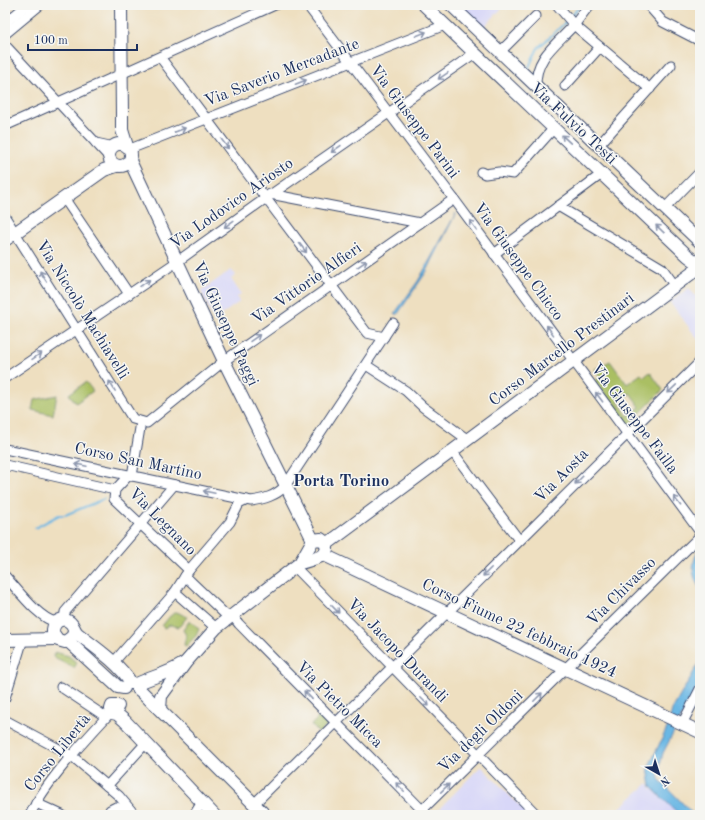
<svg xmlns="http://www.w3.org/2000/svg" width="705" height="820" font-family="'Old Standard TT',serif">
  <rect width="100%" height="100%" fill="#f6f6f2"/>
  <filter id="ink" filterUnits="userSpaceOnUse"><feTurbulence type="fractalNoise" baseFrequency=".025" numOctaves="2"/><feDisplacementMap in="SourceGraphic" scale="8" xChannelSelector="R" yChannelSelector="G"/><feConvolveMatrix kernelMatrix="1 2 1 2 8 2 1 2 1" color-interpolation-filters="sRGB"/></filter>
  <filter id="wash" filterUnits="userSpaceOnUse"><feTurbulence type="fractalNoise" baseFrequency=".012" numOctaves="4" result="noise"/><feDisplacementMap in="SourceGraphic" scale="16" xChannelSelector="R" yChannelSelector="G"/><feGaussianBlur stdDeviation="0.9" result="paint"/><feColorMatrix in="noise" values="0 0 0 0 0 0 0 0 0 0 0 0 0 0 0 0 0 1.4 0 .05"/><feComposite in="paint" operator="in"/></filter>
  <g filter="url(#wash)">
    <rect width="100%" height="100%" fill="#eedfc0"/>
    <g fill="#d8d7f8">
      <path d="M460 5H505L484 27Z"/>
      <path d="M231 270 236 275 231 279 241 294 237 297 239 302 214 320 201 291Z"/>
      <path d="M689 288 700 302V342L670 302Z"/>
      <path d="M481 766 514 800 529 815H437L435 813Z"/>
      <path d="M648 783 651 788 681 815H612Z"/>
    </g>
    <g fill="#aabf63" stroke="#627760" fill-rule="evenodd">
      <path d="M610 361 627 384 641 374 644 377 650 372 663 390 628 425 595 381 600 377 595 369ZM630 393 640 407 628 416 618 402Z"/>
      <path d="M86 382 93 391 76 403 69 394Z"/>
      <path d="M57 395 53 415 32 410 34 400Z"/>
      <path d="M177 612 187 617 179 627 170 625 164 628 162 626 170 616Z"/>
      <path d="M190 620 199 629 196 636 186 646 184 645 186 635 183 630Z"/>
      <path d="M55 652 69 656 77 663 74 668 54 658 53 656Z"/>
      <path d="M321 715 330 723 319 733 311 725Z"/>
    </g>
    <g fill="#6ab7e4" stroke="#4273a1">
      <path d="M456 213 427 271 397 315 395 313 418 281Z"/>
      <path d="M699 549H700V589C691 574 691 564 699 549Z"/>
      <path d="M700 661V682L663 753 658 774 659 779 694 815H680L651 787 648 768 668 726 672 710Z"/>
    </g>
    <g fill="none" stroke-linecap="round" stroke-linejoin="round">
      <g stroke="#6ab7e4" stroke-width="2">
        <path d="M570 17 581 5"/>
        <path d="M527 71 538 48 567 21"/>
        <path d="M35 528 59 515H65L104 499"/>
      </g>
    </g>
  </g>
  <g filter="url(#ink)">
    <g fill="none" stroke-linecap="round" stroke-linejoin="round">
      <defs>
        <g id="street">
          <path d="M307 5 454 199 700 532"/>
          <path d="M557 5 574 25 650 89"/>
          <path d="M648 5 663 22 700 41"/>
          <path d="M5 23 27 5"/>
          <path d="M5 34 40 5"/>
          <path d="M5 45 110 158"/>
          <path d="M500 52 536 16"/>
          <path d="M160 57 367 333 384 337"/>
          <path d="M536 86C535 57 557 44 574 25 580 18 584 11 590 5"/>
          <path d="M565 86 600 47"/>
          <path d="M5 126 275 5"/>
          <path d="M96 143 114 147"/>
          <path d="M599 145 671 65"/>
          <path d="M130 149 445 25"/>
          <path d="M481 172 485 174 499 172 513 174 554 128"/>
          <path d="M270 194 420 223"/>
          <path d="M64 198 129 294"/>
          <path d="M558 206 662 268 675 286"/>
          <path d="M665 208 700 172"/>
          <path d="M5 217 133 419 147 423 224 361 454 199"/>
          <path d="M494 254 603 173"/>
          <path d="M366 365 406 391 423 407 468 440"/>
          <path d="M5 378 178 261 266 198 475 53"/>
          <path d="M5 449 251 501C264 499 276 496 285 486L393 323"/>
          <path d="M452 451 519 540"/>
          <path d="M5 465 115 490"/>
          <path d="M129 475 115 490 114 499 189 570"/>
          <path d="M132 476 141 422"/>
          <path d="M295 567 537 815"/>
          <path d="M5 576C18 590 39 619 56 622"/>
          <path d="M185 576 228 617"/>
          <path d="M175 592 216 628"/>
          <path d="M235 612V619L239 624 427 815"/>
          <path d="M64 620 65 612 174 485"/>
          <path d="M113 663 175 592 189 570 230 522 239 504 247 500"/>
          <path d="M61 687 106 717"/>
          <path d="M5 698 23 639"/>
          <path d="M5 720 72 756 119 796 134 814"/>
          <path d="M682 724 700 689"/>
          <path d="M107 786 145 744"/>
          <path d="M36 803 62 815"/>
          <path d="M254 804 700 362"/>
          <path d="M110 810 116 807 132 813"/>
          <path d="M30 815C45 782 86 739 111 712"/>
          <path d="M194 815 202 802"/>
          <path d="M417 815 700 536"/>
        </g>
        <g id="secondary">
          <path d="M121 5 122 116V130L127 146"/>
          <path d="M424 5 688 256 700 265"/>
          <path d="M451 5 700 242"/>
          <circle cx="120" cy="155" r="11"/>
          <path d="M130 161 224 361 313 540"/>
          <path d="M5 240 104 170 116 166"/>
          <path d="M327 544 700 267"/>
          <path d="M324 555 700 732"/>
          <path d="M74 630 73 636 65 642 58 640 53 633C52 625 58 618 66 620 74 622 73 630 78 634 95 647 121 665 131 683"/>
          <path d="M5 640 56 639"/>
          <path d="M68 641 118 687 124 688"/>
          <path d="M135 685C150 677 168 674 183 664"/>
          <path d="M137 688 142 692 265 815"/>
          <path d="M118 706H112L111 709 112 713 117 714 125 721 214 815"/>
          <path d="M160 709 161 696 186 662 216 628 300 563 313 540 321 539 325 542 327 549 324 555C319 557 306 562 300 563"/>
        </g>
      </defs>
      <use href="#street" stroke="#3b496d" stroke-width="11"/>
      <use href="#secondary" stroke="#3b496d" stroke-width="14"/>
      <use href="#street" stroke="#fff" stroke-width="9"/>
      <use href="#secondary" stroke="#fff" stroke-width="12"/>
    </g>
    <defs><path id="oneway-shaft" d="M-6 0H5M1.5-3L5.5 0L1.5 3" fill="none" stroke-width="1.6" stroke-linecap="round" stroke-linejoin="round"/></defs>
    <g stroke="#8d97ae">
      <use href="#oneway-shaft" transform="translate(421 34) rotate(-22)"/>
      <use href="#oneway-shaft" transform="translate(443 76) rotate(146)"/>
      <use href="#oneway-shaft" transform="translate(301 82) rotate(-21)"/>
      <use href="#oneway-shaft" transform="translate(180 130) rotate(-21)"/>
      <use href="#oneway-shaft" transform="translate(566 139) rotate(-137)"/>
      <use href="#oneway-shaft" transform="translate(225 144) rotate(53)"/>
      <use href="#oneway-shaft" transform="translate(336 149) rotate(145)"/>
      <use href="#oneway-shaft" transform="translate(229 224) rotate(144)"/>
      <use href="#oneway-shaft" transform="translate(473 225) rotate(-126)"/>
      <use href="#oneway-shaft" transform="translate(660 229) rotate(-136)"/>
      <use href="#oneway-shaft" transform="translate(303 248) rotate(53)"/>
      <use href="#oneway-shaft" transform="translate(362 264) rotate(-35)"/>
      <use href="#oneway-shaft" transform="translate(43 276) rotate(-122)"/>
      <use href="#oneway-shaft" transform="translate(145 283) rotate(-35)"/>
      <use href="#oneway-shaft" transform="translate(550 330) rotate(-126)"/>
      <use href="#oneway-shaft" transform="translate(255 338) rotate(-35)"/>
      <use href="#oneway-shaft" transform="translate(37 356) rotate(-34)"/>
      <use href="#oneway-shaft" transform="translate(112 386) rotate(-122)"/>
      <use href="#oneway-shaft" transform="translate(672 389) rotate(136)"/>
      <use href="#oneway-shaft" transform="translate(599 397) rotate(-127)"/>
      <use href="#oneway-shaft" transform="translate(81 465) rotate(-168)"/>
      <use href="#oneway-shaft" transform="translate(579 480) rotate(135)"/>
      <use href="#oneway-shaft" transform="translate(209 492) rotate(-168)"/>
      <use href="#oneway-shaft" transform="translate(677 501) rotate(-127)"/>
      <use href="#oneway-shaft" transform="translate(487 572) rotate(135)"/>
      <use href="#oneway-shaft" transform="translate(335 609) rotate(46)"/>
      <use href="#oneway-shaft" transform="translate(308 695) rotate(-134)"/>
      <use href="#oneway-shaft" transform="translate(538 697) rotate(-45)"/>
      <use href="#oneway-shaft" transform="translate(425 702) rotate(45)"/>
      <use href="#oneway-shaft" transform="translate(400 787) rotate(-135)"/>
      <use href="#oneway-shaft" transform="translate(445 788) rotate(-44)"/>
    </g>
  </g>
  <g text-anchor="middle" dominant-baseline="central" stroke-width="3" stroke-linejoin="round" paint-order="stroke">
    <g font-size="16" fill="#1b2f5e" stroke="#f6f6f2">
      <text transform="translate(282 73) rotate(-21)">Via Saverio Mercadante</text>
      <text transform="translate(414 122) rotate(53)">Via Giuseppe Parini</text>
      <text transform="translate(573 124) rotate(43)">Via Fulvio Testi</text>
      <text transform="translate(232 204) rotate(-35)">Via Lodovico Ariosto</text>
      <text transform="translate(518 262) rotate(54)">Via Giuseppe Chicco</text>
      <text transform="translate(307 284) rotate(-35)">Via Vittorio Alfieri</text>
      <text transform="translate(82 310) rotate(58)">Via Niccolò Machiavelli</text>
      <text transform="translate(225 324) rotate(65)">Via Giuseppe Paggi</text>
      <text transform="translate(562 350) rotate(-37)">Corso Marcello Prestinari</text>
      <text transform="translate(634 419) rotate(53)">Via Giuseppe Failla</text>
      <text transform="translate(138 462) rotate(12)">Corso San Martino</text>
      <text transform="translate(562 476) rotate(-45)">Via Aosta</text>
      <text transform="translate(162 522) rotate(45)">Via Legnano</text>
      <text transform="translate(622 592) rotate(-45)">Via Chivasso</text>
      <text transform="translate(519 629) rotate(25)">Corso Fiume 22 febbraio 1924</text>
      <text transform="translate(397 651) rotate(46)">Via Jacopo Durandi</text>
      <text transform="translate(339 705) rotate(45)">Via Pietro Micca</text>
      <text transform="translate(481 732) rotate(-44)">Via degli Oldoni</text>
      <text transform="translate(58 753) rotate(-51)">Corso Libertà</text>
    </g>
    <g font-size="17" font-weight="bold" fill="#1b2f5e" stroke="#f6f6f2">
      <text x="341" y="481">Porta Torino</text>
    </g>
  </g>
  <rect width="705" height="820" fill="none" stroke="#f6f6f2" stroke-width="20"/>
  <g transform="translate(659 774) rotate(141)" stroke="#f6f6f2" stroke-width="3" paint-order="stroke">
  <path d="M0-3L7 15L0 10L-7 15Z" fill="#1b2f5e"/>
  <text y="-6" font-size="11" font-weight="bold" text-anchor="middle" fill="#1b2f5e">N</text>
  </g>
  <path d="M28 44v6h109v-6" fill="none" stroke="#1b2f5e" stroke-width="2"/>
  <text x="34" y="44" font-size="12" fill="#1b2f5e" stroke="#f6f6f2" stroke-width="3" paint-order="stroke">100 m</text>
</svg>
